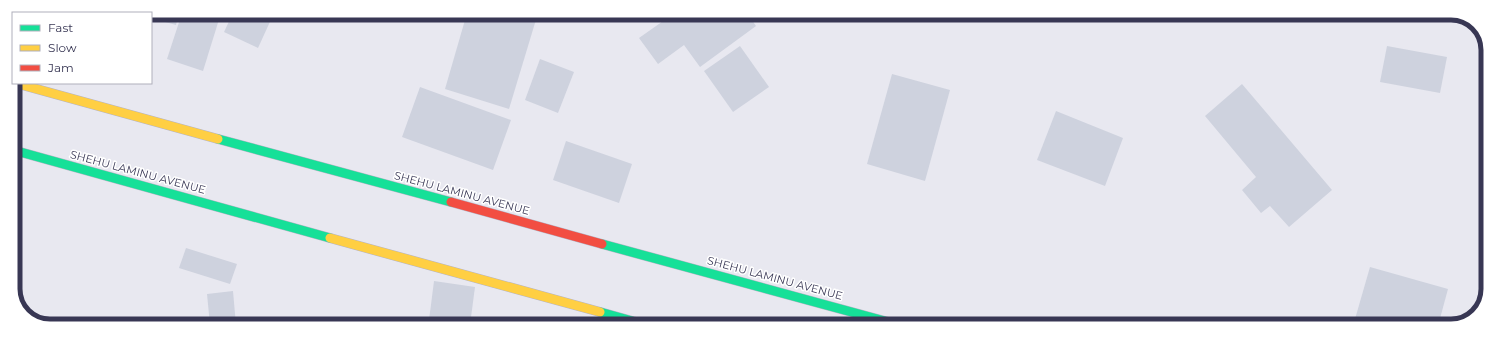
<svg xmlns="http://www.w3.org/2000/svg" width="1501" height="339" font-family="Montserrat,sans-serif">
  <rect width="100%" height="100%" fill="#e8e8f0"/>
  <g fill="#ced2de">
    <path d="M151 13H179L176 25 151 18Z"/>
    <path d="M182 13H221L203 71 167 59Z"/>
    <path d="M233 13H274L258 48 224 32Z"/>
    <path d="M467 13H538L509 109 445 89Z"/>
    <path d="M662 13H747L756 26 700 67 684 45 658 64 639 38 666 19Z"/>
    <path d="M1424 14H1459L1457 23Z"/>
    <path d="M740 46 769 87 733 112 704 71Z"/>
    <path d="M1387 46 1447 57 1440 93 1380 82Z"/>
    <path d="M540 59 574 72 558 113 525 100Z"/>
    <path d="M892 74 950 90 925 181 867 164Z"/>
    <path d="M1242 84 1332 190 1289 227 1270 206 1261 213 1242 190 1256 177 1205 116Z"/>
    <path d="M420 87 511 120 493 170 402 137Z"/>
    <path d="M1056 111 1123 138 1105 186 1037 160Z"/>
    <path d="M566 141 632 164 619 203 553 180Z"/>
    <path d="M186 248 237 264 230 284 179 268Z"/>
    <path d="M1370 267 1448 289 1438 326H1353Z"/>
    <path d="M434 281 475 287 470 325 429 320Z"/>
    <path d="M233 291 236 325H210L207 294Z"/>
    <path d="M153 318 156 325H132Z"/>
  </g>
  <g fill="none" stroke-linecap="round" stroke-linejoin="round">
    <defs>
      <g id="fast">
        <path d="M218 139 451 202"/>
        <path d="M13 150 330 238"/>
        <path d="M602 244 903 326"/>
        <path d="M600 312 650 326"/>
      </g>
      <g id="slow">
        <path d="M15 83 218 139"/>
        <path d="M330 238 600 312"/>
      </g>
      <path id="jam" d="M451 202 602 244"/>
    </defs>
    <use href="#fast" stroke="#b5b4c5" stroke-width="10"/>
    <use href="#slow" stroke="#b5b4c5" stroke-width="10"/>
    <use href="#jam" stroke="#b5b4c5" stroke-width="10"/>
    <use href="#fast" stroke="#16e098" stroke-width="9"/>
    <use href="#slow" stroke="#ffcf43" stroke-width="9"/>
    <use href="#jam" stroke="#f24e42" stroke-width="9"/>
  </g>
  <g text-anchor="middle" dominant-baseline="central" stroke-width="3" stroke-linejoin="round" paint-order="stroke">
    <g font-size="11" fill="#383754" stroke="#fff">
      <text transform="translate(138 172) rotate(15)">SHEHU LAMINU AVENUE</text>
      <text transform="translate(462 193) rotate(15)">SHEHU LAMINU AVENUE</text>
      <text transform="translate(775 278) rotate(15)">SHEHU LAMINU AVENUE</text>
    </g>
  </g>
  <path d="M0 0H1501V339H0ZM50 20H1451A30 30 0 0 1 1481 50V289A30 30 0 0 1 1451 319H50A30 30 0 0 1 20 289V50A30 30 0 0 1 50 20Z" fill="#fff" fill-rule="evenodd"/>
  <path fill="none" stroke="#383754" stroke-width="5" d="M50 20H1451A30 30 0 0 1 1481 50V289A30 30 0 0 1 1451 319H50A30 30 0 0 1 20 289V50A30 30 0 0 1 50 20Z"/>
  <rect x="12" y="12" width="140" height="72" fill="#ffffff" stroke="#afafbb"/>
  <rect x="20" y="25" width="20" height="6" fill="#16e098" stroke="#afafbb"/>
  <text x="48" y="32" font-size="12" fill="#383754">Fast</text>
  <rect x="20" y="45" width="20" height="6" fill="#ffcf43" stroke="#afafbb"/>
  <text x="48" y="52" font-size="12" fill="#383754">Slow</text>
  <rect x="20" y="65" width="20" height="6" fill="#f24e42" stroke="#afafbb"/>
  <text x="48" y="72" font-size="12" fill="#383754">Jam</text>
</svg>
